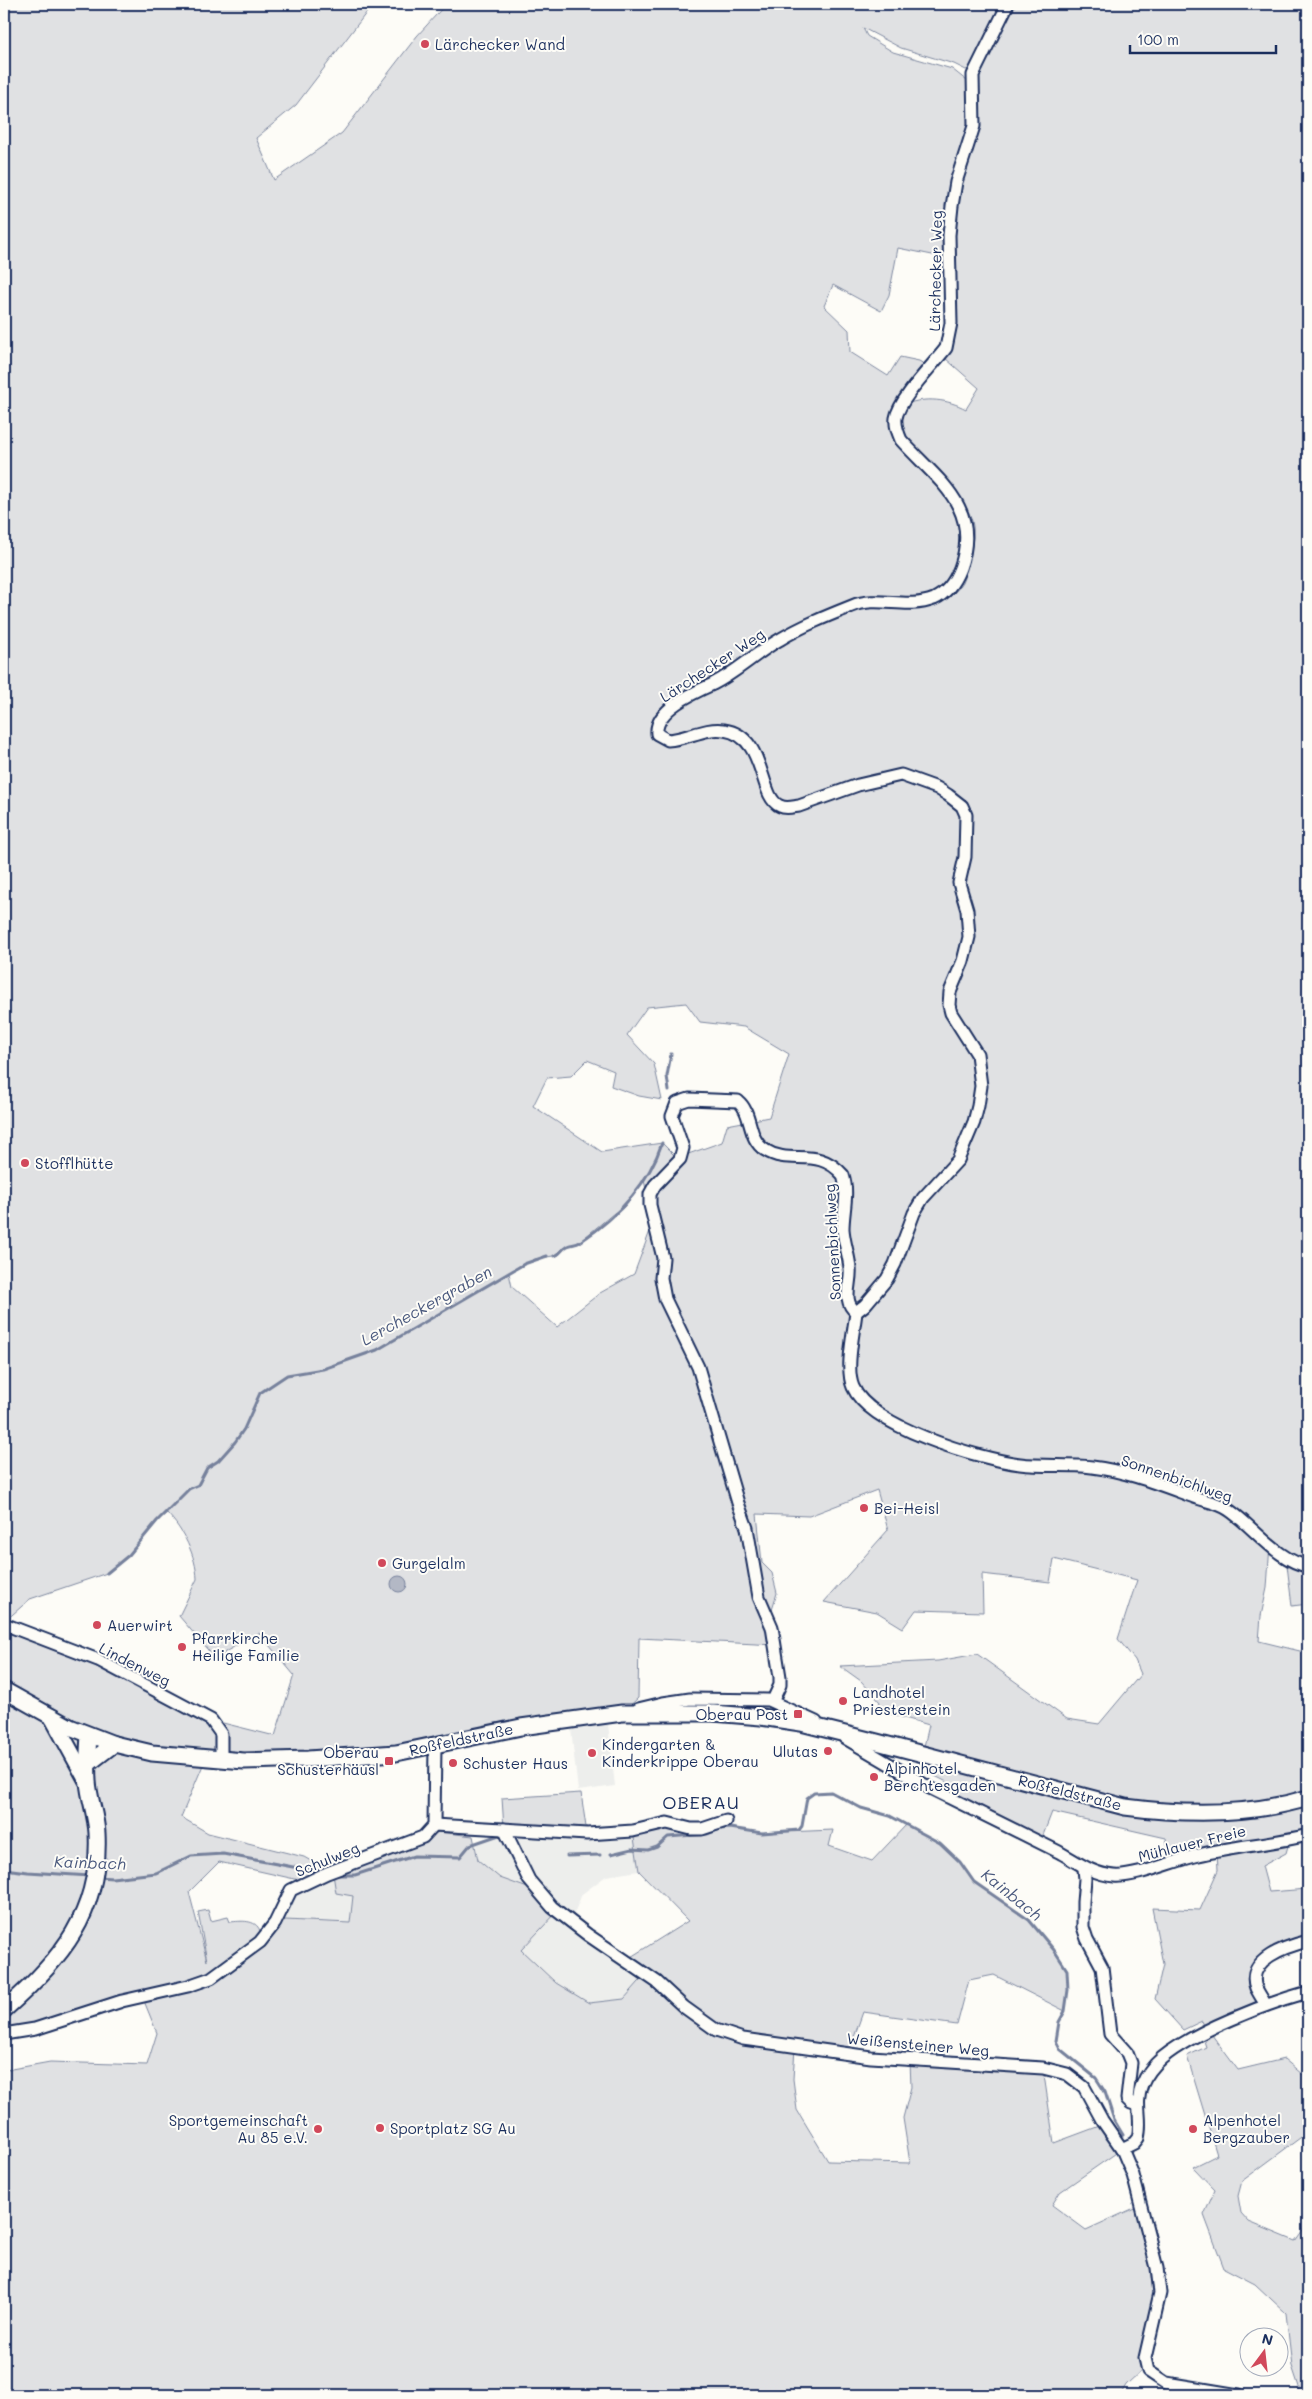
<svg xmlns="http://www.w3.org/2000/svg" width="1312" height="2399" font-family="Mali,sans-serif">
  <rect width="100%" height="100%" fill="#fdfcf7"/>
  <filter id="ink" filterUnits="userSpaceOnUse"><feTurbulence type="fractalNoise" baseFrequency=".02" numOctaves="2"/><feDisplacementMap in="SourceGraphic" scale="10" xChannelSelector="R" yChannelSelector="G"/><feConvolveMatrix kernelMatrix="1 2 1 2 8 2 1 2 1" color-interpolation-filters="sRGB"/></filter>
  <g filter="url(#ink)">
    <g fill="#edeeec">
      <path d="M607 1715 615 1786 578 1791 570 1720Z"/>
      <path d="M504 1829 633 1831 639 1871 606 1876 582 1894 571 1921 646 1974 624 1999 589 2003 556 1983 521 1950 536 1891 500 1878 478 1860 476 1843 499 1835Z"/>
      <path d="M333 1874 353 1896 351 1923 285 1920 275 1923 286 1897Z"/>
    </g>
    <g fill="#e0e1e3" stroke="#7e88a0" fill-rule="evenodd">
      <path d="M4 4H373L296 105 256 138 274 180 342 133 417 36 446 4H1004L972 68 966 70 954 64 901 48 863 28 867 36 893 52 952 69 967 81 971 123 949 202 947 258 898 248 889 295 881 311 833 285 824 306 849 330 850 352 888 376 900 357 919 361 924 364C928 380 888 401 894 430 900 453 946 488 960 512 968 525 965 539 961 552 952 593 935 602 893 600 882 599 870 597 859 600 830 608 794 629 766 643L770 649C794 636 833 614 859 608 891 600 940 620 962 583 965 577 966 568 968 561 972 545 977 529 969 513 958 489 921 459 903 435 900 423 900 415 906 404 926 397 947 399 966 409L979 388 945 358C967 321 949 255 954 211 957 184 969 160 975 134 979 117 975 98 977 81 981 54 998 28 1010 4H1308V1604L1292 1606 1286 1557 1270 1544 1267 1588 1261 1616 1259 1641 1308 1653V1835L1290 1839 1286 1853 1262 1866 1269 1892 1308 1889V1941C1288 1946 1245 1959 1256 1988 1259 1994 1263 2000 1266 2005L1209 2031 1238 2070 1284 2059 1308 2079V2132L1242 2181 1238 2196 1241 2213 1249 2222 1295 2241 1308 2223V2395H1298L1299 2387 1292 2366 1286 2313 1255 2284 1224 2268 1204 2215 1215 2190 1193 2167 1217 2155 1187 2056 1206 2047 1202 2035 1207 2032 1202 2021 1183 2030 1155 1999 1163 1964 1152 1908 1200 1910 1218 1870 1217 1851 1170 1863 1166 1838 1052 1812 1040 1843 950 1798 955 1786 919 1768 929 1725 877 1710 880 1702 861 1681 840 1666 938 1661 977 1654 1067 1719 1099 1724 1141 1674 1135 1660 1118 1639 1137 1580 1054 1559 1050 1582 982 1574 983 1612 916 1610 903 1628 877 1612 824 1602 888 1530 877 1490 809 1516 757 1514 762 1563 772 1573 777 1593 772 1609V1627L775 1645 639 1638 638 1698 622 1713 521 1727 396 1753 308 1759 244 1761 206 1758 181 1817 208 1833 304 1857 323 1868 299 1880 219 1862 189 1892 207 1961 198 1912 208 1910 211 1921 228 1917 230 1922C241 1921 256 1919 260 1931L257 1939 210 1974 211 1977C228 1969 246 1956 259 1942 269 1933 272 1923 285 1920L350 1923 353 1896 336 1893 333 1874 410 1848 438 1832 473 1836 478 1860 500 1878 536 1891 558 1911 521 1950 556 1983 589 2003 624 1999 646 1974 626 1960 688 1921 639 1871 633 1831 667 1823 691 1829 730 1828 762 1833 833 1830 829 1846 872 1861 906 1825 940 1843 960 1862 974 1882 1029 1920 1054 1950 1067 1970 1068 1990 1065 2011 994 1975 969 1980 957 2025 863 2012 848 2054 795 2047 793 2079 797 2110 828 2161 910 2163 903 2118 911 2087 910 2061 1043 2068 1054 2143 1105 2124 1122 2149 1060 2192 1052 2205 1086 2230 1141 2205C1149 2235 1163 2270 1159 2301 1157 2323 1144 2344 1146 2366L1126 2385 1122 2392 1125 2395H4V2061L6 2070 50 2062 147 2065 157 2033 142 1996 36 2029 4 2034V1624L98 1660 211 1720 275 1736 294 1675 259 1633 225 1652 219 1663 179 1616 197 1579C196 1555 183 1530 167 1513L157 1521 129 1555 107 1573 30 1599 4 1622ZM686 1003 700 1022 744 1027 789 1054 769 1117 727 1125 722 1142 677 1158 662 1143 602 1152 533 1106 547 1078 571 1076 587 1060 614 1071 611 1086 639 1096 662 1100 654 1064 627 1035 647 1007ZM644 1180 653 1223 634 1274 600 1293 557 1327 512 1287 509 1273 535 1259 559 1255 566 1246 578 1243 614 1213 624 1207Z"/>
      <path d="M581 1793 587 1834 504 1829 502 1798Z"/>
    </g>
    <circle fill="#b3b8c5" stroke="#76819c" cx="399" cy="1584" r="8"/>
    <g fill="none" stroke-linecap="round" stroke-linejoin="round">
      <g stroke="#76819c" stroke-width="3">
        <path d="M669 1091 667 1076 671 1054"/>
        <path d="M554 1256C560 1255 561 1250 566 1247 569 1244 576 1245 580 1242 616 1218 648 1185 662 1143"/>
        <path d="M107 1573 129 1555 157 1521 189 1489 198 1485 207 1468 218 1461 235 1442 244 1429 260 1393 287 1375 323 1369 377 1350 524 1264 547 1256"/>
        <path d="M611 1854 632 1849 648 1850 657 1847 668 1837 707 1834 720 1829 730 1828 762 1833 799 1830 802 1826 807 1798 814 1793 831 1792 861 1808 890 1816 940 1843 960 1862 974 1882 1029 1920 1054 1950 1067 1970 1068 1990 1065 2011 1059 2022 1056 2041 1060 2049 1096 2078 1105 2092 1114 2120 1123 2135"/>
        <path d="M567 1856 600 1855"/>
        <path d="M4 1869 28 1872 90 1876"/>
        <path d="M335 1875H355L414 1856 460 1857 470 1845 499 1835"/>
        <path d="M99 1877 112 1878 156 1873 191 1856 223 1854 320 1872"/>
      </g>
      <defs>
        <g id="minor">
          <path d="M856 1312 865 1305 887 1279 895 1264 914 1213 923 1198 958 1160 974 1122 978 1106 981 1086 977 1054 951 1013 949 1005 950 992 963 961 969 937 967 910 959 883 965 857 966 815 962 806 948 795 937 788 901 775 858 785 799 806C792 807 786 809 780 806 758 797 767 736 724 730 705 727 687 739 668 740L657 734C654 710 695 692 713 684 737 672 756 653 779 640 802 626 827 616 852 606 878 595 906 610 934 599 947 593 955 581 960 568 982 507 938 481 901 440 898 433 895 426 896 418 899 399 934 364 946 348L951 323 949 235 952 206 956 182 974 126 973 75 1008 4"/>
          <path d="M856 1312C854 1332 845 1368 853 1387 870 1427 980 1459 1020 1464 1044 1467 1069 1464 1092 1467 1127 1471 1161 1485 1194 1497 1205 1501 1220 1503 1229 1510 1253 1526 1279 1562 1308 1566"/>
          <path d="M4 1624 98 1660 211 1720 221 1734V1760"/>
          <path d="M773 1700 780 1685V1677L772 1627 759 1597 747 1528 738 1503 698 1367 665 1299 661 1278 663 1258 650 1205V1194L655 1185 680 1159 683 1148 672 1116 677 1103 689 1099 738 1101C753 1113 747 1139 765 1150 791 1167 817 1145 843 1175 849 1193 843 1211 843 1229 844 1243 849 1255 850 1268 852 1283 841 1301 856 1312"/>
          <path d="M638 1709 663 1703 690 1699 768 1700 816 1722"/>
          <path d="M845 1738 930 1788 1059 1852C1077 1862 1092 1874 1114 1876 1136 1878 1175 1860 1199 1855 1235 1846 1272 1844 1308 1835"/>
          <path d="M434 1825 587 1834 633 1831 667 1823 691 1829H702L726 1821"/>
          <path d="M504 1829 529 1880 552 1907 588 1935 657 1982 684 2007 716 2030 743 2039 871 2057 1043 2068 1067 2074 1084 2087 1102 2120 1122 2149 1133 2175 1157 2268 1160 2293 1145 2358 1148 2371 1166 2383 1239 2395"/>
          <path d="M1084 1869 1085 1879 1083 1902V1927L1087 1939 1102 1967 1110 2034 1127 2053 1131 2063 1127 2099 1131 2103 1137 2105"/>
          <path d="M1266 2005C1263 2000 1259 1994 1256 1988 1245 1959 1288 1946 1308 1941"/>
          <path d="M4 2034 35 2029 122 2001 188 1986 211 1978 260 1942 275 1923 291 1890 327 1873 423 1837 434 1825 435 1745"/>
          <path d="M1122 2149 1134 2143 1138 2138C1143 2119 1134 2105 1142 2085 1146 2075 1154 2065 1162 2058 1194 2031 1268 2003 1308 1992"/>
        </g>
        <g id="major">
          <path d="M4 1690 70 1727 114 1744 152 1753 244 1761 308 1759 396 1753 521 1727 622 1713H713L761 1717 801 1723 877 1742 1125 1807C1186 1815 1249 1816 1308 1798"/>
          <path d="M52 1717 87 1781"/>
          <path d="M88 1764 114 1744"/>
          <path d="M4 2010C61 1960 101 1913 97 1833 96 1815 89 1798 88 1781 87 1766 88 1750 89 1735"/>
        </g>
      </defs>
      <use href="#minor" stroke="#1b2f5e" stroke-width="15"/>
      <use href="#major" stroke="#1b2f5e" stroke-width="19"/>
      <use href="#minor" stroke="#fdfcf7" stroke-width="11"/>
      <use href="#major" stroke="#fdfcf7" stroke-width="15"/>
    </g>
  </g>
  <g fill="#d1495b" stroke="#fdfcf7" stroke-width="2">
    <circle cx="425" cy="44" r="5"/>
    <circle cx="25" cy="1163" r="5"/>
    <circle cx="864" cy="1508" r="5"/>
    <circle cx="382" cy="1563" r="5"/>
    <circle cx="97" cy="1625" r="5"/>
    <circle cx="182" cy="1647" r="5"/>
    <circle cx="843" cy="1701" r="5"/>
    <rect x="793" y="1709" width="10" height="10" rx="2.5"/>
    <circle cx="828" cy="1751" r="5"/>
    <circle cx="592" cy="1753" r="5"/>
    <rect x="384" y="1756" width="10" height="10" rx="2.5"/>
    <circle cx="453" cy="1763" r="5"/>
    <circle cx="874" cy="1777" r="5"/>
    <circle cx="380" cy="2128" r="5"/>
    <circle cx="318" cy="2129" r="5"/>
    <circle cx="1193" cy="2129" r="5"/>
  </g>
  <g text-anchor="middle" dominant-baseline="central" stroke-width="4" stroke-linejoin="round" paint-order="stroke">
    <g font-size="15" fill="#1b2f5e" stroke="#fdfcf7" text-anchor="start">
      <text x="435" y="44">Lärchecker Wand</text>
      <text x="35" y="1163">Stofflhütte</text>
      <text x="874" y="1508">Bei-Heisl</text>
      <text x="392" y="1563">Gurgelalm</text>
      <text x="107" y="1625">Auerwirt</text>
      <text x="192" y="1638">Pfarrkirche<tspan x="192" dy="17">Heilige Familie</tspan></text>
      <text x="853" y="1692">Landhotel<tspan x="853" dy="17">Priesterstein</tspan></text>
      <text x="788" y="1714" text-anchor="end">Oberau Post</text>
      <text x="602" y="1744">Kindergarten &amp;<tspan x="602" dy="17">Kinderkrippe Oberau</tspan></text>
      <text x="818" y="1751" text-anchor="end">Ulutas</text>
      <text x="379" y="1752" text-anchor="end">Oberau<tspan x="379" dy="17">Schusterhäusl</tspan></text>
      <text x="463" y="1763">Schuster Haus</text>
      <text x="884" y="1768">Alpinhotel<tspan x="884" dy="17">Berchtesgaden</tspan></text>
      <text x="308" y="2120" text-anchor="end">Sportgemeinschaft<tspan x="308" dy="17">Au 85 e.V.</tspan></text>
      <text x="1203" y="2120">Alpenhotel<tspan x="1203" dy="17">Bergzauber</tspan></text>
      <text x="390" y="2128">Sportplatz SG Au</text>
    </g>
    <g font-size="15" fill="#1b2f5e" stroke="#fdfcf7">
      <text transform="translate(935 271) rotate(-89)">Lärchecker Weg</text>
      <text transform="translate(712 665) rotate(-33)">Lärchecker Weg</text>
      <text transform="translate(832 1242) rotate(-93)">Sonnenbichlweg</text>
      <text transform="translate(1177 1478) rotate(19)">Sonnenbichlweg</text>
      <text transform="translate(135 1664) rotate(27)">Lindenweg</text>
      <text transform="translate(461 1739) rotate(-12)">Roßfeldstraße</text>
      <text transform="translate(1070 1792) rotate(14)">Roßfeldstraße</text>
      <text transform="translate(1192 1843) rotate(-14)">Mühlauer Freie</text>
      <text transform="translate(327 1859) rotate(-22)">Schulweg</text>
      <text transform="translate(918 2044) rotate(5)">Weißensteiner Weg</text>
    </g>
    <g font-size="16" font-style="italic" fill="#49587d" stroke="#fdfcf7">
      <text transform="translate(426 1305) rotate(-29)">Lercheckergraben</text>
      <text transform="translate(90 1862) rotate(2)">Kainbach</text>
      <text transform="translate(1012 1894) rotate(39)">Kainbach</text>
    </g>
    <g font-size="18" letter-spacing="1" fill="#1b2f5e" stroke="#fdfcf7">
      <text x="701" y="1802">OBERAU</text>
    </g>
  </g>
  <rect width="1312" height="2399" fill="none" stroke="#fdfcf7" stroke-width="20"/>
  <rect x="10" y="10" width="1292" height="2379" fill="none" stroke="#1b2f5e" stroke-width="2" filter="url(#ink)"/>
  <g transform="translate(1264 2352) rotate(15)"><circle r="24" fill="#fdfcf7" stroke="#a3aaba"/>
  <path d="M0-4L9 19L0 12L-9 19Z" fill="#d1495b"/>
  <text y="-8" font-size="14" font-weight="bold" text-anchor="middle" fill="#1b2f5e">N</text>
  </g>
  <path d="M1130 45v8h146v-8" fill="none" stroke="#1b2f5e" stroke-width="2.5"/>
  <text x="1137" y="45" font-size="15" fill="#1b2f5e" stroke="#fdfcf7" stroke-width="4" paint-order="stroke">100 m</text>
</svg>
